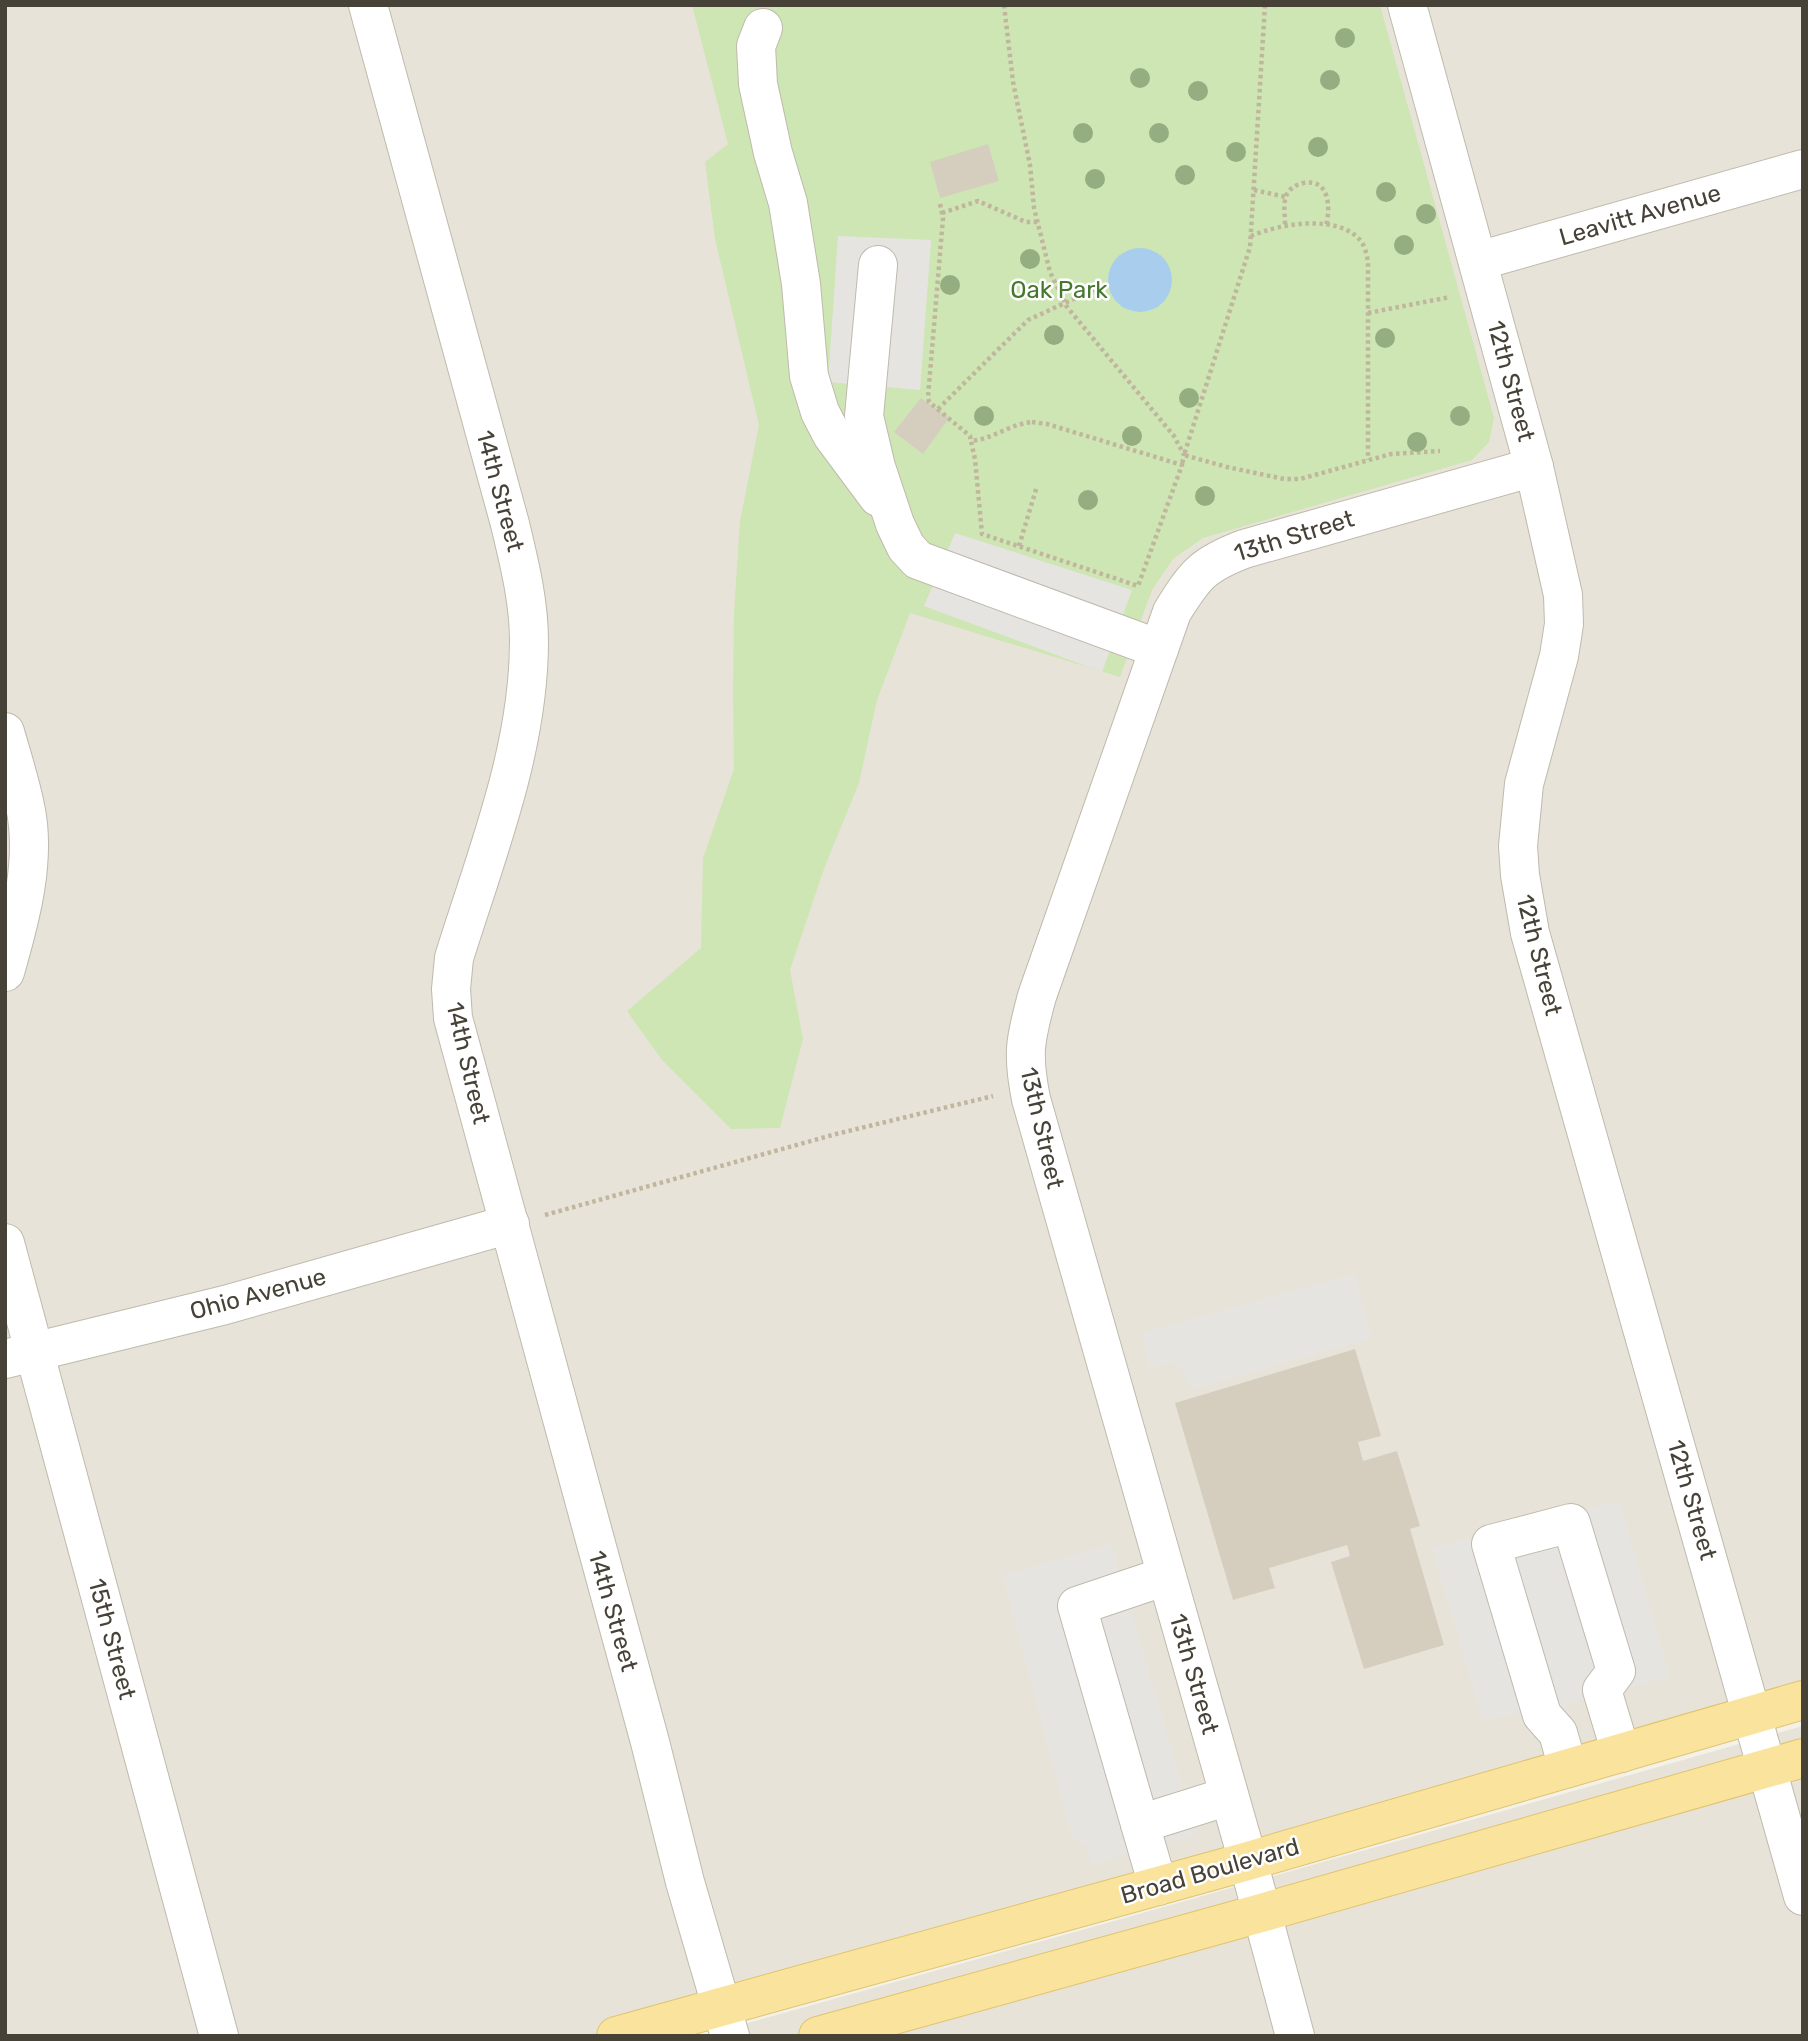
<svg xmlns="http://www.w3.org/2000/svg" width="1808" height="2041" font-family="Rubik,sans-serif">
  <rect width="100%" height="100%" fill="#f4f1e9"/>
  <g fill="#e8e3d8">
    <path d="M5 5H1803V1700L616 2036H5Z"/>
    <path d="M1803 1726V2036H701L1125 1918Z"/>
  </g>
  <path fill="#cde6b4" d="M692 5H1380L1494 418 1489 442 1472 460 1203 538 1173 559 1152 590 1120 677 910 613 877 700 859 783 825 866 790 970 803 1039 780 1128 731 1129 662 1060 627 1011 701 948 703 858 734 769 733 692 734 612 740 521 759 425 715 239 705 162 728 144Z"/>
  <g fill="#e6e4e1">
    <path d="M838 236 931 240 920 390 828 382Z"/>
    <path d="M955 533 1132 590 1102 672 924 606Z"/>
    <path d="M1354 1274 1371 1338 1197 1388 1189 1386 1179 1364 1171 1362 1150 1368 1141 1333Z"/>
    <path d="M1619 1501 1670 1677 1621 1690 1589 1708 1584 1699H1578L1566 1705 1571 1726 1521 1712 1483 1720 1432 1548Z"/>
    <path d="M1112 1544 1196 1835 1091 1865 1087 1845 1072 1838 1003 1575Z"/>
  </g>
  <circle fill="#a9ceed" cx="1140" cy="280" r="32"/>
  <g fill="#d5cebf">
    <path d="M988 144 999 181 940 198 930 162Z"/>
    <path d="M921 398 949 418 923 454 894 432Z"/>
    <path d="M1355 1349 1381 1436 1358 1442 1363 1461 1397 1451 1420 1526 1410 1529 1444 1645 1364 1669 1331 1562 1350 1556 1347 1545 1269 1568 1275 1588 1233 1600 1175 1403Z"/>
  </g>
  <g fill="none" stroke-linecap="round" stroke-linejoin="round">
    <defs>
      <g id="minor">
        <path d="M368 5 510 524C519 562 529 601 529 641 529 750 486 855 454 958L451 989 453 1018 650 1742 685 1882 730 2036"/>
        <path d="M1407 5 1534 467 1563 595 1564 624 1559 656 1524 784 1518 846 1520 875 1530 933 1803 1896"/>
        <path d="M763 28 756 46 758 84 773 153 788 203 801 284 809 376 820 412 832 435 878 497"/>
        <path d="M1478 261 1803 169"/>
        <path d="M878 265 864 416 876 467 895 524 906 547 918 560 1159 649"/>
        <path d="M5 732C12 757 20 781 25 806 37 860 20 920 5 972"/>
        <path d="M5 1243 219 2036"/>
        <path d="M5 1359 225 1305 510 1224"/>
        <path d="M1166 1576 1077 1606 1140 1824 1229 1796"/>
        <path d="M1568 1768 1558 1733 1542 1715 1491 1544 1571 1523 1616 1671 1602 1690 1621 1753"/>
        <path d="M1140 1824 1158 1886"/>
        <path d="M1295 2036 1248 1861 1031 1099C1022 1054 1025 1040 1037 996L1172 612C1195 575 1202 565 1244 549L1534 467"/>
      </g>
      <g id="major">
        <path d="M616 2036 1248 1861 1803 1700"/>
        <path d="M818 2036 1261 1913 1803 1758"/>
      </g>
    </defs>
    <use href="#minor" stroke="#bfbaac" stroke-width="40"/>
    <use href="#major" stroke="#dfc36d" stroke-width="40"/>
    <g stroke="#c0b69e" stroke-width="4.5" stroke-dasharray="3.5 3.5" stroke-linecap="butt">
      <path d="M1004 5 1013 82 1030 165 1034 208 1050 272 1067 307 1174 436 1184 455 1182 465"/>
      <path d="M1265 5 1250 247 1184 455 1227 467 1284 479H1300L1391 454 1440 451"/>
      <path d="M1254 190 1286 197"/>
      <path d="M940 204 943 218 928 397 929 402 970 436 971 441"/>
      <path d="M942 213 978 201 1026 222H1037"/>
      <path d="M1285 224C1285 215 1283 205 1286 196 1289 189 1295 185 1303 183 1329 178 1331 206 1326 226"/>
      <path d="M1251 236C1279 224 1338 213 1361 241 1365 247 1367 255 1368 262V460"/>
      <path d="M1368 313 1450 297"/>
      <path d="M938 409 1028 320 1104 285"/>
      <path d="M1032 422 1047 424 1182 465 1138 586 982 534 975 459 971 441C993 439 1010 424 1032 422Z"/>
      <path d="M1019 546 1037 486"/>
      <path d="M545 1215 836 1134 993 1096"/>
    </g>
    <use href="#minor" stroke="#fff" stroke-width="38"/>
    <use href="#major" stroke="#fae49d" stroke-width="38"/>
  </g>
  <g fill="#94ae82">
    <circle cx="1345" cy="38" r="10"/>
    <circle cx="1140" cy="78" r="10"/>
    <circle cx="1330" cy="80" r="10"/>
    <circle cx="1198" cy="91" r="10"/>
    <circle cx="1083" cy="133" r="10"/>
    <circle cx="1159" cy="133" r="10"/>
    <circle cx="1318" cy="147" r="10"/>
    <circle cx="1236" cy="152" r="10"/>
    <circle cx="1185" cy="175" r="10"/>
    <circle cx="1095" cy="179" r="10"/>
    <circle cx="1386" cy="192" r="10"/>
    <circle cx="1426" cy="214" r="10"/>
    <circle cx="1404" cy="245" r="10"/>
    <circle cx="1030" cy="259" r="10"/>
    <circle cx="950" cy="285" r="10"/>
    <circle cx="1054" cy="335" r="10"/>
    <circle cx="1385" cy="338" r="10"/>
    <circle cx="1189" cy="398" r="10"/>
    <circle cx="984" cy="416" r="10"/>
    <circle cx="1460" cy="416" r="10"/>
    <circle cx="1132" cy="436" r="10"/>
    <circle cx="1417" cy="442" r="10"/>
    <circle cx="1205" cy="496" r="10"/>
    <circle cx="1088" cy="500" r="10"/>
  </g>
  <g text-anchor="middle" dominant-baseline="central" stroke-width="5" stroke-linejoin="round" paint-order="stroke">
    <g font-size="24" fill="#474238" stroke="#fff">
      <text transform="translate(1640 215) rotate(-16)">Leavitt Avenue</text>
      <text transform="translate(1511 381) rotate(75)">12th Street</text>
      <text transform="translate(500 491) rotate(75)">14th Street</text>
      <text transform="translate(1294 536) rotate(-17)">13th Street</text>
      <text transform="translate(1539 955) rotate(76)">12th Street</text>
      <text transform="translate(468 1063) rotate(77)">14th Street</text>
      <text transform="translate(1042 1128) rotate(77)">13th Street</text>
      <text transform="translate(258 1294) rotate(-15)">Ohio Avenue</text>
      <text transform="translate(1692 1500) rotate(74)">12th Street</text>
      <text transform="translate(613 1611) rotate(74)">14th Street</text>
      <text transform="translate(112 1639) rotate(75)">15th Street</text>
      <text transform="translate(1194 1674) rotate(74)">13th Street</text>
      <text transform="translate(1210 1871) rotate(-16)">Broad Boulevard</text>
    </g>
    <g font-size="24" fill="#45772d" stroke="#fff">
      <text x="1059" y="290">Oak Park</text>
    </g>
  </g>
  <rect width="1808" height="2041" fill="none" stroke="#474238" stroke-width="14"/>
</svg>
